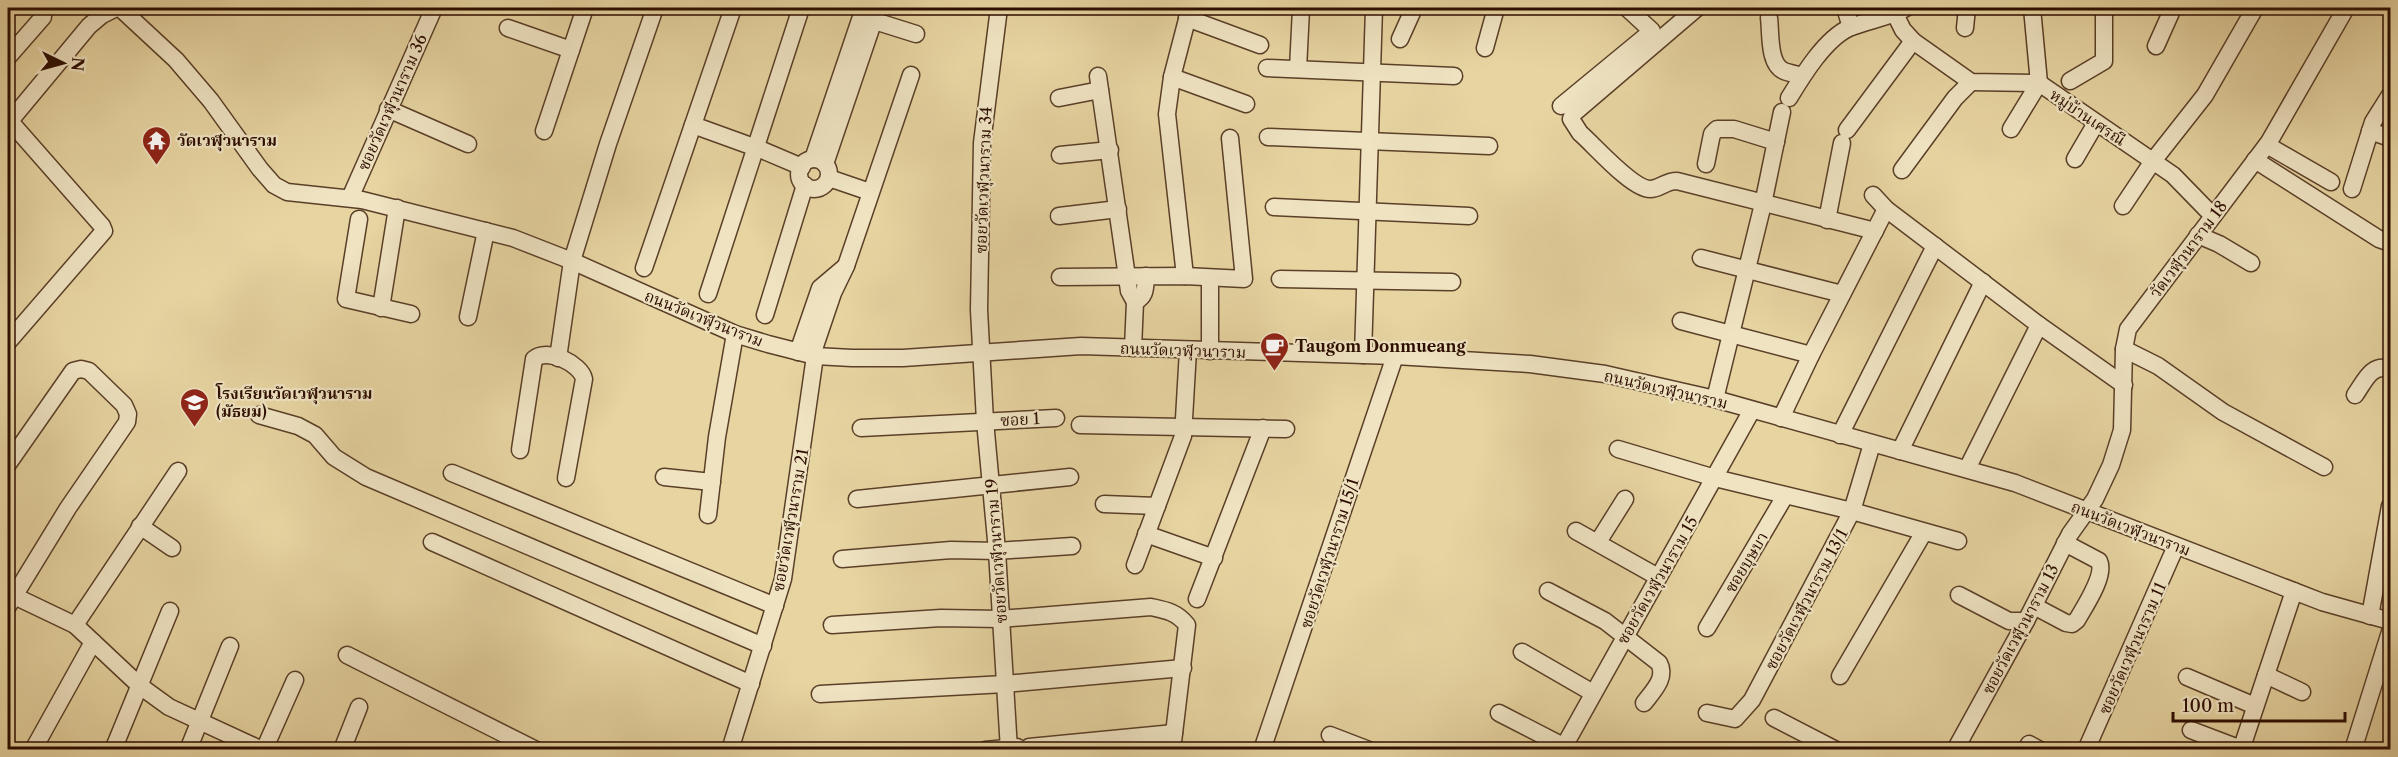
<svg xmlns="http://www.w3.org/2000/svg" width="2398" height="757" font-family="'Libre Caslon Text','Noto Serif Thai',serif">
  <rect width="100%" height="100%" fill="#e6d4a1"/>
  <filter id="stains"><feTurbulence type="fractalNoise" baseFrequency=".00333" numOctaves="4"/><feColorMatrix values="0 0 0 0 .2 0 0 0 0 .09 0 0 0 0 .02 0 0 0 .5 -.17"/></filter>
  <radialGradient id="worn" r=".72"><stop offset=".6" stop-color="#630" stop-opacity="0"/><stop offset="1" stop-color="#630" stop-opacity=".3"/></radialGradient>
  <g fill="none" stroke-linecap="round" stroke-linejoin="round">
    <defs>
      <g id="minor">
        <path d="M120 8 176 60 211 101 260 169 274 185 287 192 362 200 513 238 572 261 735 334 768 344 815 356 852 358H903L1081 346 1395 356 1530 364 1605 374 1715 399 2015 483 2322 602 2390 621"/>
        <path d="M999 8 982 143 979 310 985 421 997 551 1009 750"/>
        <path d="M1697 8 1573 114 1571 119 1580 133C1595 146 1632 189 1650 189 1660 189 1665 181 1677 181L1875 231"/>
        <path d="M1845 8 1851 27"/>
        <path d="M1895 14 1903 30 1913 41 1971 82 2039 83 2173 175 2213 216"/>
        <path d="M865 18 916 34"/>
        <path d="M1187 18 1260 45"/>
        <path d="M1769 18C1771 33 1768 64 1784 71 1789 73 1796 74 1802 76"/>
        <path d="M508 28 571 50"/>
        <path d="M1965 28 1967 8"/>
        <path d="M1400 39 1414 8"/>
        <path d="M2156 46 2173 8"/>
        <path d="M1485 48 1496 8"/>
        <path d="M8 57 43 17"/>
        <path d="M1267 68 1454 76"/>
        <path d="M1298 69 1301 9"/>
        <path d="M1098 76 1129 291 1135 302 1133 348"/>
        <path d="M1172 77 1246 104"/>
        <path d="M2070 81 2104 61V8"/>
        <path d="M1059 98 1100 90"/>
        <path d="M1789 98C1803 75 1825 39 1849 28 1868 20 1888 18 1906 8"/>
        <path d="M1561 106 1652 31 1627 8"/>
        <path d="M388 109 468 144"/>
        <path d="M8 119 102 226 104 231 8 342"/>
        <path d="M10 121 89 26 102 15 116 8"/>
        <path d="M693 125 762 150 802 167"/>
        <path d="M2011 129 2039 83 2032 8"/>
        <path d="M1847 130 1913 41"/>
        <path d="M544 131 585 8"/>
        <path d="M2370 131 2390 138"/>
        <path d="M1268 137 1489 146"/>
        <path d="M2267 145 2331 182"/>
        <path d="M1060 155 1110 150"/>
        <path d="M813 159 864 8"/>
        <path d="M2075 159 2096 123"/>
        <circle cx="814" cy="174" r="15"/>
        <path d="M2255 160 2379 239 2390 243"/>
        <path d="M825 164 878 8"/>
        <path d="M1706 164 1712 134 1717 129H1734L1776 142"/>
        <path d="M1902 170 1955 98 1971 82"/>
        <path d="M829 178 870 192"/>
        <path d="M2352 189 2373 122 2390 95"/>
        <path d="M1873 195 1886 209 2039 325 2124 385"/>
        <path d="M350 198 434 8"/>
        <path d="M2123 206 2153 161 2205 95 2255 8"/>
        <path d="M1274 207 1469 216"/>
        <path d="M1059 216 1118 209"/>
        <path d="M359 219 346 299 411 314"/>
        <path d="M1827 220 1842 143"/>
        <path d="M2198 235 2219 244 2251 263"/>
        <path d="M1701 258 1842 294"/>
        <path d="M846 266 911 75"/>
        <path d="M644 268 733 8"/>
        <path d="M1185 276 1167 114 1172 77 1190 8"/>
        <path d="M1060 277 1185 276 1244 279 1230 138"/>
        <path d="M1280 279 1452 282"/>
        <path d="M708 294 801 8"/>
        <path d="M1135 302C1146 296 1145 289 1146 276"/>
        <path d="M381 308 397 208"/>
        <path d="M765 315 805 185"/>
        <path d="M468 317 486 231"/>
        <path d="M1681 321 1811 355"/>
        <path d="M2124 349 2158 366 2223 412 2324 467"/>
        <path d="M1210 351V278"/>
        <path d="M798 352 820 288 846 266 833 293 812 355"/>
        <path d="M1363 355 1374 8"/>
        <path d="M558 358 572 261 608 144 655 8"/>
        <path d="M2355 395C2365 381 2371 363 2390 369"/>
        <path d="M1715 399 1763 204 1782 112"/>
        <path d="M259 415 298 426 315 435 334 457 366 477 763 646"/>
        <path d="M1781 418 1811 355 1886 209"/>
        <path d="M1080 425 1286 429"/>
        <path d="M861 428 1056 418"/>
        <path d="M1840 435 1935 246"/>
        <path d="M1618 449 1715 478 1852 511 1958 541"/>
        <path d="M520 450 534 359C547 347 581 364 584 379L566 478"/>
        <path d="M1900 451 1983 282"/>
        <path d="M8 464 73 371 81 369 89 371 124 405 128 414 127 422 68 508 8 606"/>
        <path d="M1967 469 2039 325"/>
        <path d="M452 473 775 606"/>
        <path d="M664 477 712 482"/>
        <path d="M857 499 1070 477"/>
        <path d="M1104 504 1157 506"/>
        <path d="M708 515 717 437 735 334"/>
        <path d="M140 526 172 548"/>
        <path d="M1576 531 1658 577"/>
        <path d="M1146 534 1214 558"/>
        <path d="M432 542 751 684"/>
        <path d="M1598 542 1625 499"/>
        <path d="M842 559 951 550 997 551 1072 546"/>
        <path d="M1135 565 1183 436 1188 350"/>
        <path d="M1548 591 1605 621 1659 663C1667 678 1653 691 1644 703"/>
        <path d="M8 593 75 625 140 686 169 707 262 750"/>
        <path d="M1959 595 2009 621H2026"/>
        <path d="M1197 599 1263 428"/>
        <path d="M2034 606 2066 623 2072 624 2077 620C2085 606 2106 575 2099 561L2065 543"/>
        <path d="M2370 616 2390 506"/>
        <path d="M75 625 178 471"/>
        <path d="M832 625 941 618 1000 619 1151 607C1165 610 1177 612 1187 625L1172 750"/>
        <path d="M1707 628 1785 496"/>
        <path d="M1522 652 1593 693"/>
        <path d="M347 655 536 750"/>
        <path d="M2266 675 2302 692"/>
        <path d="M1840 676 1924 532"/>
        <path d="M2187 677 2255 706"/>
        <path d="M820 694 1005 684 1183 668"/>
        <path d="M1499 713 1571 750"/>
        <path d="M1707 713 1735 719 1752 700 1852 511 1872 444"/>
        <path d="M1774 718 1836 750"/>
        <path d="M2191 730 2241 749"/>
        <path d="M1330 735 1369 750"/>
        <path d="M2029 744 2040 750"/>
        <path d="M1029 747 1174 733"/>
        <path d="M33 750 93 642"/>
        <path d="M113 750 170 611"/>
        <path d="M188 750 230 646"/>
        <path d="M264 750 295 680"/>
        <path d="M342 750 359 707"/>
        <path d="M730 750 783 579 815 356"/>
        <path d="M985 750 1017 747"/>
        <path d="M1262 750 1395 356"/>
        <path d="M1562 750 1752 410"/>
        <path d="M1955 750 2026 621 2070 534 2095 499 2111 465 2122 430 2124 349 2128 329 2269 142 2346 8"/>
        <path d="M2086 750 2176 546"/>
        <path d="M2241 750 2294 591"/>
        <path d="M2353 750 2390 632"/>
      </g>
    </defs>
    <use href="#minor" stroke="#5a3f28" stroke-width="19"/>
    <use href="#minor" stroke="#efe3c2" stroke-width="16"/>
  </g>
  <defs>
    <symbol id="temple-pin" viewBox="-11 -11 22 30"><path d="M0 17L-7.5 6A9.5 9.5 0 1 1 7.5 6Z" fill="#8f2418" stroke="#efe3c2"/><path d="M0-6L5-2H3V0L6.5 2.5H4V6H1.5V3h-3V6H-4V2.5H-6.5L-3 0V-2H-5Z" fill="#fff"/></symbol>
    <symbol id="cafe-pin" viewBox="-11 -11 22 30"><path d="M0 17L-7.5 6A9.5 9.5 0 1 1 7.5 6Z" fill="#8f2418" stroke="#efe3c2"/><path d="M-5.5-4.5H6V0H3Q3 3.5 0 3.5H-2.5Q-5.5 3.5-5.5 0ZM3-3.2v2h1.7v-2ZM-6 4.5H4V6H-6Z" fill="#fff"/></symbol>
    <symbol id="school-pin" viewBox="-11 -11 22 30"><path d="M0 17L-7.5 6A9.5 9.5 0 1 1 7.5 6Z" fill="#8f2418" stroke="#efe3c2"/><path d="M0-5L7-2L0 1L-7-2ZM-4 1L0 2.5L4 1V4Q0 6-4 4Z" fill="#fff"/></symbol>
  </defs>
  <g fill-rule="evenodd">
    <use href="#temple-pin" x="140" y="124" width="33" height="45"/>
    <use href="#cafe-pin" x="1258" y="330" width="33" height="45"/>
    <use href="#school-pin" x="178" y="386" width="33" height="45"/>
  </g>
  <g text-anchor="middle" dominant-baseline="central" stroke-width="4.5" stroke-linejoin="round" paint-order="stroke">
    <g font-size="16" fill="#2c0d00" stroke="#efe3c2">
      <text transform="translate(392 102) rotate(-66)">ซอยวัดเวฬุวนาราม 36</text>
      <text transform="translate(2088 117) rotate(34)">หมู่บ้านเศรณี</text>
      <text transform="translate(983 180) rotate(-88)">ซอยวัดเวฬุวนาราม 34</text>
      <text transform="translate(2188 249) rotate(-53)">วัดเวฬุวนาราม 18</text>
      <text transform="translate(704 318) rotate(22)">ถนนวัดเวฬุวนาราม</text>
      <text transform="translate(1183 350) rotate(2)">ถนนวัดเวฬุวนาราม</text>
      <text transform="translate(1666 389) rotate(13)">ถนนวัดเวฬุวนาราม</text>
      <text transform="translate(1020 419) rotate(-3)">ซอย 1</text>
      <text transform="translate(790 520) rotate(-80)">ซอยวัดเวฬุวนาราม 21</text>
      <text transform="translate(2131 528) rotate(21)">ถนนวัดเวฬุวนาราม</text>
      <text transform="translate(996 551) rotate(-94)">ซอยวัดเวฬุวนาราม 19</text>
      <text transform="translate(1329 553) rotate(-72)">ซอยวัดเวฬุวนาราม 15/1</text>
      <text transform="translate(1746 562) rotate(-59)">ซอยบุษบา</text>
      <text transform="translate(1657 580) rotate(-60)">ซอยวัดเวฬุวนาราม 15</text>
      <text transform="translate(1806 599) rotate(-62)">ซอยวัดเวฬุวนาราม 13/1</text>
      <text transform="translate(2020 629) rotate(-62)">ซอยวัดเวฬุวนาราม 13</text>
      <text transform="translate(2132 648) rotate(-66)">ซอยวัดเวฬุวนาราม 11</text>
    </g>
    <g font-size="16" font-weight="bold" fill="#2c0d00" stroke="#efe3c2" text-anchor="start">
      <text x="177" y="140">วัดเวฬุวนาราม</text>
      <text x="1295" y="346">Taugom Donmueang</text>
      <text x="216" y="393">โรงเรียนวัดเวฬุวนาราม<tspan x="216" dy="18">(มัธยม)</tspan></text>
    </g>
  </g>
  <rect width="2398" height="757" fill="none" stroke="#e6d4a1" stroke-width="30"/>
  <rect x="9" y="9" width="2380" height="739" fill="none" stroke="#2c0d00" stroke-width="3"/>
  <rect x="15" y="15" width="2368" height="727" fill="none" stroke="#2c0d00" stroke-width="1.5"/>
  <g transform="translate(63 63) rotate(95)" stroke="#efe3c2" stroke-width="4.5" paint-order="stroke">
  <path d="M0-4.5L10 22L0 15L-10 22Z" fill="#2c0d00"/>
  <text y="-9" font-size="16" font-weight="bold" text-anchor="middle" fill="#2c0d00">N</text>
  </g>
  <path d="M2173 712v9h172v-9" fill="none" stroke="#2c0d00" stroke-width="3"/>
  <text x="2182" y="712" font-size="18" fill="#2c0d00" stroke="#efe3c2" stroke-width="4.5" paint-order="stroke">100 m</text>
  <rect width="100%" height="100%" filter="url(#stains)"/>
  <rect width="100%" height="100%" fill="url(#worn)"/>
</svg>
